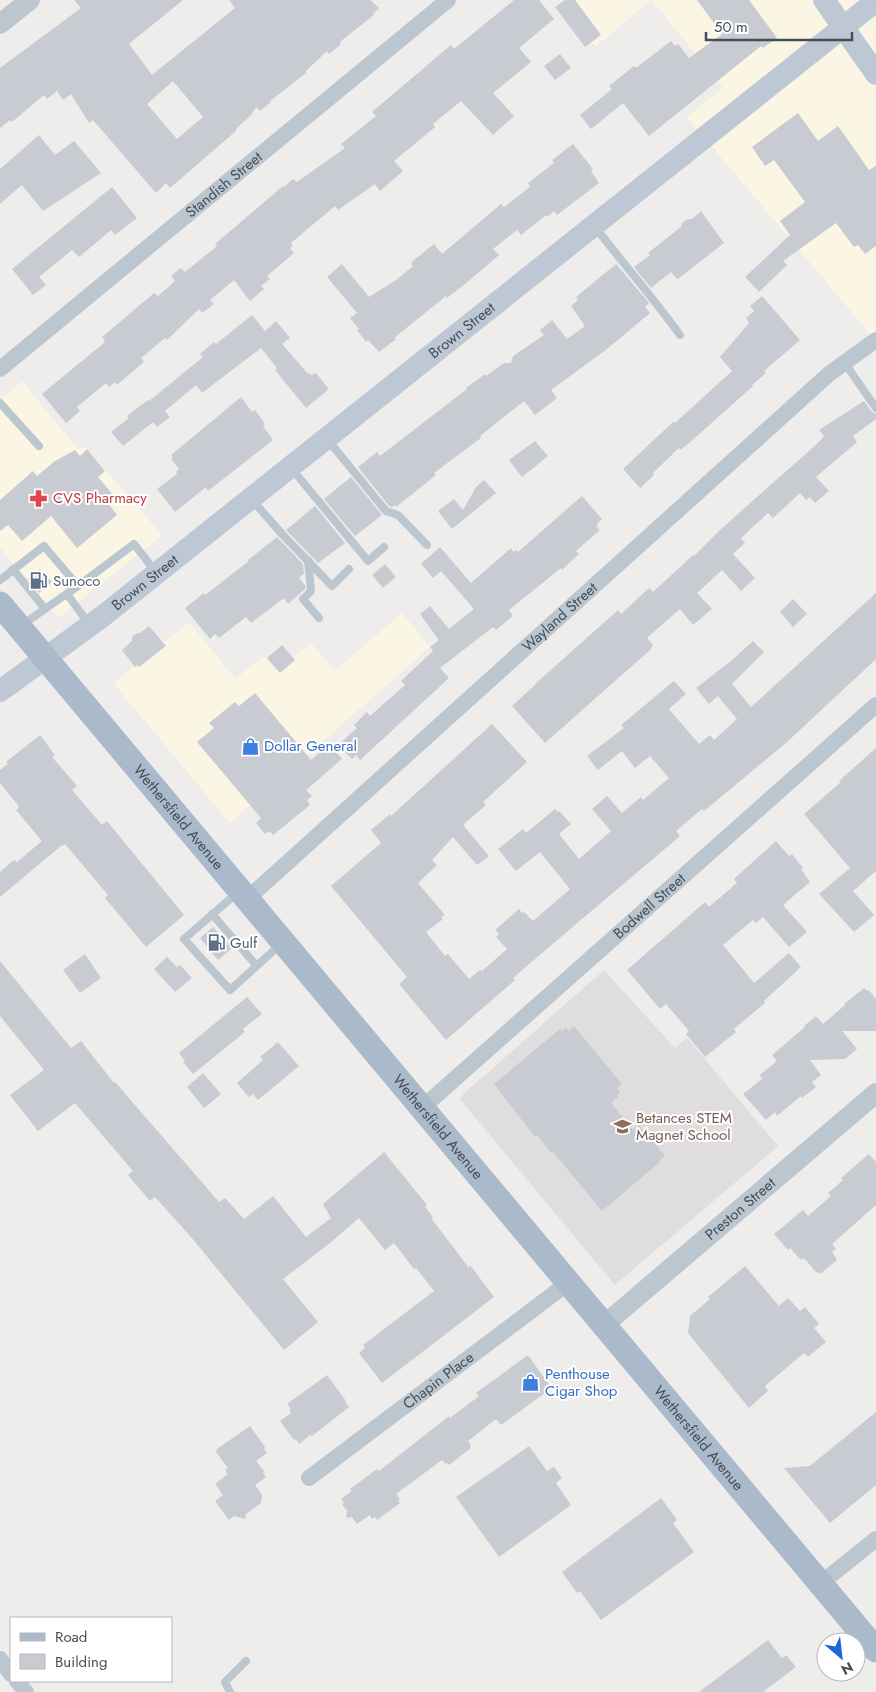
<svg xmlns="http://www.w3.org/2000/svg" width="876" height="1692" font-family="Jost,sans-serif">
  <rect width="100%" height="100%" fill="#efecec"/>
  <g fill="#fbf5e3">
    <path d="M567 0H651L595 47 561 5Z"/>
    <path d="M652 0H876V341L687 117 723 88Z"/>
    <path d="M22 381 79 450 85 446 162 535 58 618 0 548V400Z"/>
    <path d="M402 613 430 647 230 823 113 683 189 622 235 679 264 656 276 671 311 643 335 671Z"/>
  </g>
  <path fill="#e0ddde" d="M604 970 675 1048 687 1038 778 1146 615 1285 459 1098Z"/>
  <g fill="#c8cbd1" fill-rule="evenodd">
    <path d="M74 0H183L129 44 152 75 235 8 229 0H370L379 8 373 14 374 15 341 41 340 45 329 54 327 51 306 71V73L270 101 271 102 260 111 256 107 251 115 236 129V131L170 188 166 183 156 193 93 120 89 123 71 94 63 100 57 91 47 99 44 95 12 122 10 120 0 128V68L81 8ZM173 81 203 117 177 139 147 104Z"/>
    <path d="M514 0H539L554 19 519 48 531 62 493 93 514 116 493 135 461 101 433 124 435 127 394 161 403 171 380 191 375 184 338 210 335 206 291 243 293 246 290 248 294 253 267 276 270 279 261 286 264 289 250 301 234 280 210 300 214 304 202 313 199 309 167 340 165 338 141 358 144 362 117 385 115 382 109 387 106 383 77 407 80 411 66 423 42 394 105 342 102 337 154 293 158 296 175 281 171 276 181 268 185 272 217 246 215 244 283 186 284 187 293 179 297 182 345 148 341 144 376 116 372 112 451 45 454 49Z"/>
    <path d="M565 0H575L601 35 585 47 555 7Z"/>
    <path d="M697 0H749L777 38 763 48 761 46 649 136 623 103 591 129 580 115 612 89 609 86 634 66 636 68 671 41 675 46 678 44 689 58 722 34Z"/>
    <path d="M560 54 571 68 555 80 544 66Z"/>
    <path d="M798 113 818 141 838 126 869 170 876 166V246L865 254 858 245 854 247 836 223 783 261 787 265 759 292 745 277 790 235 780 221 805 202 774 160 765 166 752 147Z"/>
    <path d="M39 135 55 155 74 141 101 173 43 211 22 185 0 204V169Z"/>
    <path d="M573 144 593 169 591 171 599 183 557 215 554 211 547 217 546 215 521 235 517 230 493 249 499 255 465 284 447 298 446 296 394 338 396 339 379 352 368 340 366 342 357 330 359 329 350 318 357 313 327 277 342 264 369 297 396 280 413 266 411 264 414 260 434 244 442 254 501 204 504 207 530 187 528 183 554 163 552 160Z"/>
    <path d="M112 187 137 218 115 235 111 230 79 257 72 250 39 277 46 285 33 295 12 269Z"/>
    <path d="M701 211 724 243 679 278 677 279 671 272 651 288 634 267 650 255 648 253 681 227 682 223 688 219H692Z"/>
    <path d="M616 264 649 303 645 307 650 313 607 349 551 390 557 398 535 415 524 401 480 436 481 438 434 473 436 475 396 507 395 505 392 507 389 506 358 467 377 452 380 456 467 389 466 388 485 374 486 376 504 363H511L513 356 544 335 540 330 552 320 567 339 585 326 571 306 578 300 576 297Z"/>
    <path d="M762 296 800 340 764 371 766 373 752 385 753 386 688 444 680 450 679 448 653 473 654 475 640 488 623 469 673 422 675 423 732 371 720 357 749 323 746 318 754 311 750 306Z"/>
    <path d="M252 315 265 331 276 321 290 338 282 344 308 374 310 373 311 375 316 373 329 389 306 408 275 370 277 368 261 348 202 393 196 385 165 411 170 417 157 427 153 422 123 446 111 432 129 418 127 416 148 400 149 401 203 357 200 354 214 342 216 344Z"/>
    <path d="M241 397 252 412 255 410 265 424 263 426 273 440 208 491 206 487 175 512 157 489 177 474 176 472 179 469 171 459 173 457 171 455Z"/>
    <path d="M864 401 872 412 876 414V419L853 436 857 442 816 477 829 491 815 503 810 497 806 500 800 493 773 518 768 513 741 538 745 543 733 554 755 578 741 591 722 570 697 593 712 609 693 625 680 609 647 638 653 645 650 650 545 743 512 706 536 684H535L618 610 621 614 649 588 653 592 693 555 694 556 721 529 819 442 824 436 819 430Z"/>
    <path d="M535 441 548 456 522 477 509 460Z"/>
    <path d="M87 449 105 471 98 477 114 496 107 502 117 515 77 548 51 516 22 541 8 525 0 531V500L33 471 37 476 55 461 75 450 80 456Z"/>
    <path d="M351 477 382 515 355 536 324 499Z"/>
    <path d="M484 480 496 493 452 529 438 511 454 499 463 510 476 487Z"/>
    <path d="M582 496 602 519 597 524 598 526 596 527 600 530 576 551 579 554 562 570 561 568 509 610 513 616 496 630 493 627 440 668 449 678 360 760 356 755 352 759 338 745 357 728 354 725 367 712 370 716 405 685 401 681 433 651 430 647 438 641V639L420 614 430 606 449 629 474 609 441 571 433 578 421 564 440 547 471 583 511 548 513 552 516 550 518 552Z"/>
    <path d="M315 506 345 543 318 563 286 530Z"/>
    <path d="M277 537 303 564 304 574 299 578 305 585V589L288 604 284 598 251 623 246 617 219 638 215 634 210 639 185 608 204 593 205 595 249 561 248 560Z"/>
    <path d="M385 564 396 577 383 588 372 575Z"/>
    <path d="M40 569 52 582 39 593 28 579Z"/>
    <path d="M876 593V659L787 742 704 811 702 809 677 830 676 831 680 836 562 936 513 978 515 980 446 1040 399 984 407 977 331 886 381 843 371 830 390 814 391 816 492 724 527 762 483 802 486 805 463 825 489 856 477 865 453 837 432 860 437 865 418 883 445 915 441 917 443 919 426 932 445 956 448 954 469 979 480 970 482 971 507 949 496 937 499 934 495 930 519 909 522 913 524 912 533 921 570 889 540 852 516 871 498 849 523 829 526 833 555 809 558 812 559 811 571 824 559 834 579 859 611 831 592 809 607 796 622 813 641 797 643 800 669 778 650 756 635 768 622 751 598 770 587 756 624 728 621 725 674 681 686 694 669 709 699 744 710 735 714 740 737 719 718 696 709 704 696 688 731 661 753 641 764 652 732 684 751 707Z"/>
    <path d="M793 599 807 614 793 627 780 612Z"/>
    <path d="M149 626 166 646 139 667 137 665 135 667 122 650 132 641V637L137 633H140Z"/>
    <path d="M282 645 295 660 280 673 267 658Z"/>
    <path d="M255 693 311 760 329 744 342 759 306 790 312 796 307 800 310 805 273 835 270 831 265 834 256 823 261 818 197 742 214 728 209 723 235 702 239 706Z"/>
    <path d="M40 735 55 755 52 757 77 786 72 790 102 825 107 821 184 915 146 947 105 898 108 895 65 844 63 846 62 845 0 897V872L14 860 17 862 42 841 16 810 19 808 17 804 0 783V770L8 764 6 762Z"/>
    <path d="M876 748V871L853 891 874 915 854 932 819 894 850 868 804 814 841 782 839 781Z"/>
    <path d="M776 841 789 856 792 854 803 868 801 869 810 882 783 905 807 932 789 947 763 917 756 923 753 920 723 945 754 983 789 953 801 967 764 1001 765 1003 734 1029 736 1032 705 1057 686 1034 689 1031 666 1004 660 1009 627 970 705 902 708 906H710L737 883 734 879Z"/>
    <path d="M213 927 232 948 218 960 200 938Z"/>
    <path d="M85 954 101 978 80 993 63 970Z"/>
    <path d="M167 957 177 967 180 965 192 978 175 992 154 969Z"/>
    <path d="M0 961 71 1048 81 1041 114 1083 115 1082 219 1202 225 1198 244 1219 273 1196 306 1237 331 1218 323 1204 384 1152 427 1205 425 1207 433 1217 431 1218 469 1268 470 1265 494 1297 382 1383 359 1353 365 1348 363 1345 434 1291 416 1268 414 1269 394 1243 385 1250 359 1218 330 1243 283 1279 318 1322 284 1350 191 1237 155 1197 150 1201 128 1175 133 1171 75 1103 38 1131 10 1095 44 1070 0 1016Z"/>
    <path d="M864 988 868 991 869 990 876 999V1031H842L857 1049 845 1059 810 1060 821 1075 812 1082 816 1087 802 1098 801 1096 777 1116 775 1112 766 1120 743 1094 762 1079 760 1075 777 1061 772 1055 805 1027 804 1026 816 1016 823 1024 845 1005 844 1004Z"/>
    <path d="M247 997 262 1014 243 1029 245 1032 193 1074 183 1062 185 1061 179 1053Z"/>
    <path d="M574 1026 622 1084 617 1088 620 1092 617 1095 618 1097 611 1103 633 1130 639 1125 665 1156 659 1161 660 1162 602 1211 553 1152 551 1153 537 1135 535 1137 494 1084 560 1029 562 1031 566 1028 569 1031Z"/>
    <path d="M278 1042 299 1066 258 1100 253 1094 249 1097 237 1083 263 1060 260 1057Z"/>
    <path d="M203 1073 221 1094 204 1108 187 1087Z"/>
    <path d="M869 1154 876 1162V1205L832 1244 836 1249 832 1252 837 1260 820 1274 818 1272 817 1273 804 1258 801 1260 790 1248 788 1250 774 1234 803 1210 808 1216 831 1196 828 1193 843 1180 841 1178Z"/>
    <path d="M745 1266 779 1306 788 1298 800 1311 805 1307 819 1324 814 1328 826 1342 808 1357 804 1353 765 1386 768 1391 749 1408 688 1333 690 1316 710 1299 708 1297Z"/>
    <path d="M528 1355 550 1386 548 1387 549 1390 501 1425 496 1419 468 1441 471 1445 470 1446 471 1448 449 1465 447 1463 446 1464 442 1460 396 1494 400 1499 398 1500 400 1503 377 1520 375 1517 372 1519 370 1515 357 1524 352 1517 346 1518 347 1511 342 1504 344 1503 341 1499 352 1491 350 1489 377 1469 379 1471 449 1416 450 1418 479 1396 476 1393Z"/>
    <path d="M327 1375 346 1401 345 1402 349 1407 312 1436 310 1435 299 1444 296 1439 294 1440 280 1421 291 1413 289 1410 291 1409 287 1404Z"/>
    <path d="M876 1412V1485L830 1523 784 1468 810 1466Z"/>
    <path d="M250 1426 265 1447 264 1449 267 1453 256 1461 264 1471 263 1473 266 1477 255 1485 262 1495 261 1503 246 1514 245 1519 234 1516 229 1520 215 1501 223 1495 215 1484 228 1474 225 1470 228 1468 216 1452 217 1449Z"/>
    <path d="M529 1446 547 1471 554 1467 562 1478 556 1483 571 1505 499 1557 456 1497Z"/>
    <path d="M661 1498 677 1520 673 1523 694 1552 601 1620 580 1591 577 1593 562 1572Z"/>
    <path d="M768 1640 782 1658 786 1655 796 1667 763 1692H699Z"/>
  </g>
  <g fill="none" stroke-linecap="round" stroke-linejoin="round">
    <g stroke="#bcc6cf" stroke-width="8">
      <path d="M595 227C623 263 653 298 680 335"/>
      <path d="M844 362 876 408"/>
      <path d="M0 403 39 446"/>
      <path d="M327 439 386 511 398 515 427 545"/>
      <path d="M292 469 368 561 384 547"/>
      <path d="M253 501 282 534 332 586 349 569"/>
      <path d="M308 560 311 591 303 599 319 618"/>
      <path d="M13 569 45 609"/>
      <path d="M0 580 44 546 78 586"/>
      <path d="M67 594 89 624"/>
      <path d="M22 625 78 586 134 544 155 571"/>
      <path d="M237 893 184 939 230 990 281 944"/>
      <path d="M212 914 256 965"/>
      <path d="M230 1692 225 1682 246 1661"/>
    </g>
    <g stroke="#bcc6cf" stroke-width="16">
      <path id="s1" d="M0 369 448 0"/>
      <path id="s2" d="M247 899 829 374 876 340"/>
      <path id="s3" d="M422 1108 876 705"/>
      <path id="s4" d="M309 1478 568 1283"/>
      <path d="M820 1584 876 1539"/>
      <path d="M0 1659 11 1674"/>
      <path d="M17 1681 26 1692"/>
    </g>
    <g stroke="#bcc6cf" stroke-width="20">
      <path d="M0 24 30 0"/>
      <path id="s5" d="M604 1325 876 1093"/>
    </g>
    <g stroke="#bec8d5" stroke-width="22">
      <path d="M824 0 876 74"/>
      <path id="s6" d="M0 691 103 616 876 1"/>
    </g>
    <path stroke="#abbacb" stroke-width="25" id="s7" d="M0 604 876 1650"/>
  </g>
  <defs>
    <symbol id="pharmacy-bare" viewBox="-9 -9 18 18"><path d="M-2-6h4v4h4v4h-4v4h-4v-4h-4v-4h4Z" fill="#e0444e" stroke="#fff" stroke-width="2.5" paint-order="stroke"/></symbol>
    <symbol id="fuel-bare" viewBox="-9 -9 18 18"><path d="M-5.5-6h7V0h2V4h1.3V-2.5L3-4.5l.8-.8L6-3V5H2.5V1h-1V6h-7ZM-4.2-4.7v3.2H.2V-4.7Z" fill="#5c6f8a" stroke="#fff" stroke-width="2.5" paint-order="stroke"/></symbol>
    <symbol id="shop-bare" viewBox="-9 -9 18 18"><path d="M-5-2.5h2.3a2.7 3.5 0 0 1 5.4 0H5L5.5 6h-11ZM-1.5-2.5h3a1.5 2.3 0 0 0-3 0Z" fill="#3f7fe0" stroke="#fff" stroke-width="2.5" paint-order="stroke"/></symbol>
    <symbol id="school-bare" viewBox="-9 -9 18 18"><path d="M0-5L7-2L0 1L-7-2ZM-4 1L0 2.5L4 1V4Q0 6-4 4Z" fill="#8d6e63" stroke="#fff" stroke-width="2.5" paint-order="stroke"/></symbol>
  </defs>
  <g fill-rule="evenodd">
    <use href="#pharmacy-bare" x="26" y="486" width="25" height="25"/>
    <use href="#fuel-bare" x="26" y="568" width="25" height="25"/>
    <use href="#shop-bare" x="238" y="734" width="25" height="25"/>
    <use href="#fuel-bare" x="204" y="930" width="25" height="25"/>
    <use href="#school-bare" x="610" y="1114" width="25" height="25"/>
    <use href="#shop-bare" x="518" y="1370" width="25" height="25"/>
  </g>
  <g text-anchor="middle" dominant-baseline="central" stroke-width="4" stroke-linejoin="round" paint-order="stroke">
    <g font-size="15" fill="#444e59" stroke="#fff">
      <text stroke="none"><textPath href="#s1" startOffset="290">Standish Street</textPath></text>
      <text stroke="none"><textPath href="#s6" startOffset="586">Brown Street</textPath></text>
      <text stroke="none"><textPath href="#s6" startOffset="181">Brown Street</textPath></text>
      <text stroke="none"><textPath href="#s2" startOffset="421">Wayland Street</textPath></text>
      <text stroke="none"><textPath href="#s7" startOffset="278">Wethersfield Avenue</textPath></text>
      <text stroke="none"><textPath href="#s3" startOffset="304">Bodwell Street</textPath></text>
      <text stroke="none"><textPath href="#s7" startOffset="682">Wethersfield Avenue</textPath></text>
      <text stroke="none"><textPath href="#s5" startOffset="179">Preston Street</textPath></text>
      <text stroke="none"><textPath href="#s4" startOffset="162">Chapin Place</textPath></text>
      <text stroke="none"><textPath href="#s7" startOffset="1088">Wethersfield Avenue</textPath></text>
    </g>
    <g font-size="15" fill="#be3a42" stroke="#fff" text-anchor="start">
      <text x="53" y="498">CVS Pharmacy</text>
    </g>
    <g font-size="15" fill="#4e5e75" stroke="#fff" text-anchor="start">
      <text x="53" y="581">Sunoco</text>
      <text x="230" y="943">Gulf</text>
    </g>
    <g font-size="15" fill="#366cbe" stroke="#fff" text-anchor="start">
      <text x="264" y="746">Dollar General</text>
      <text x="545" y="1374">Penthouse<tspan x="545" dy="17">Cigar Shop</tspan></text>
    </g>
    <g font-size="15" fill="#785e54" stroke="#fff" text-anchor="start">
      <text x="636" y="1118">Betances STEM<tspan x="636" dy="17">Magnet School</tspan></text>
    </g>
  </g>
  <rect x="10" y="1617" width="162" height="65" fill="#ffffff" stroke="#b4b8bd"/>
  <rect x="20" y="1633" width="25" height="8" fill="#abbacb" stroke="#b4b8bd"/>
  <text x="55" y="1642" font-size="15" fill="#444e59">Road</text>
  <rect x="20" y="1654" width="25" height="15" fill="#c8cbd1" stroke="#b4b8bd"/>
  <text x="55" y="1667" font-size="15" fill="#444e59">Building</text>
  <g transform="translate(841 1657) rotate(152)"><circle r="24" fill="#ffffff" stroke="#b4b8bd"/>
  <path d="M0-4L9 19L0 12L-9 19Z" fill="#1967db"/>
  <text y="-8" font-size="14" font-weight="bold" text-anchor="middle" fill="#444e59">N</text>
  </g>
  <path d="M706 32v8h146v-8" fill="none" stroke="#444e59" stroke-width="2.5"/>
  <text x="714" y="32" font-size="15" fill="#444e59" stroke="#ffffff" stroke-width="4" paint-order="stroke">50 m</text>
</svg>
